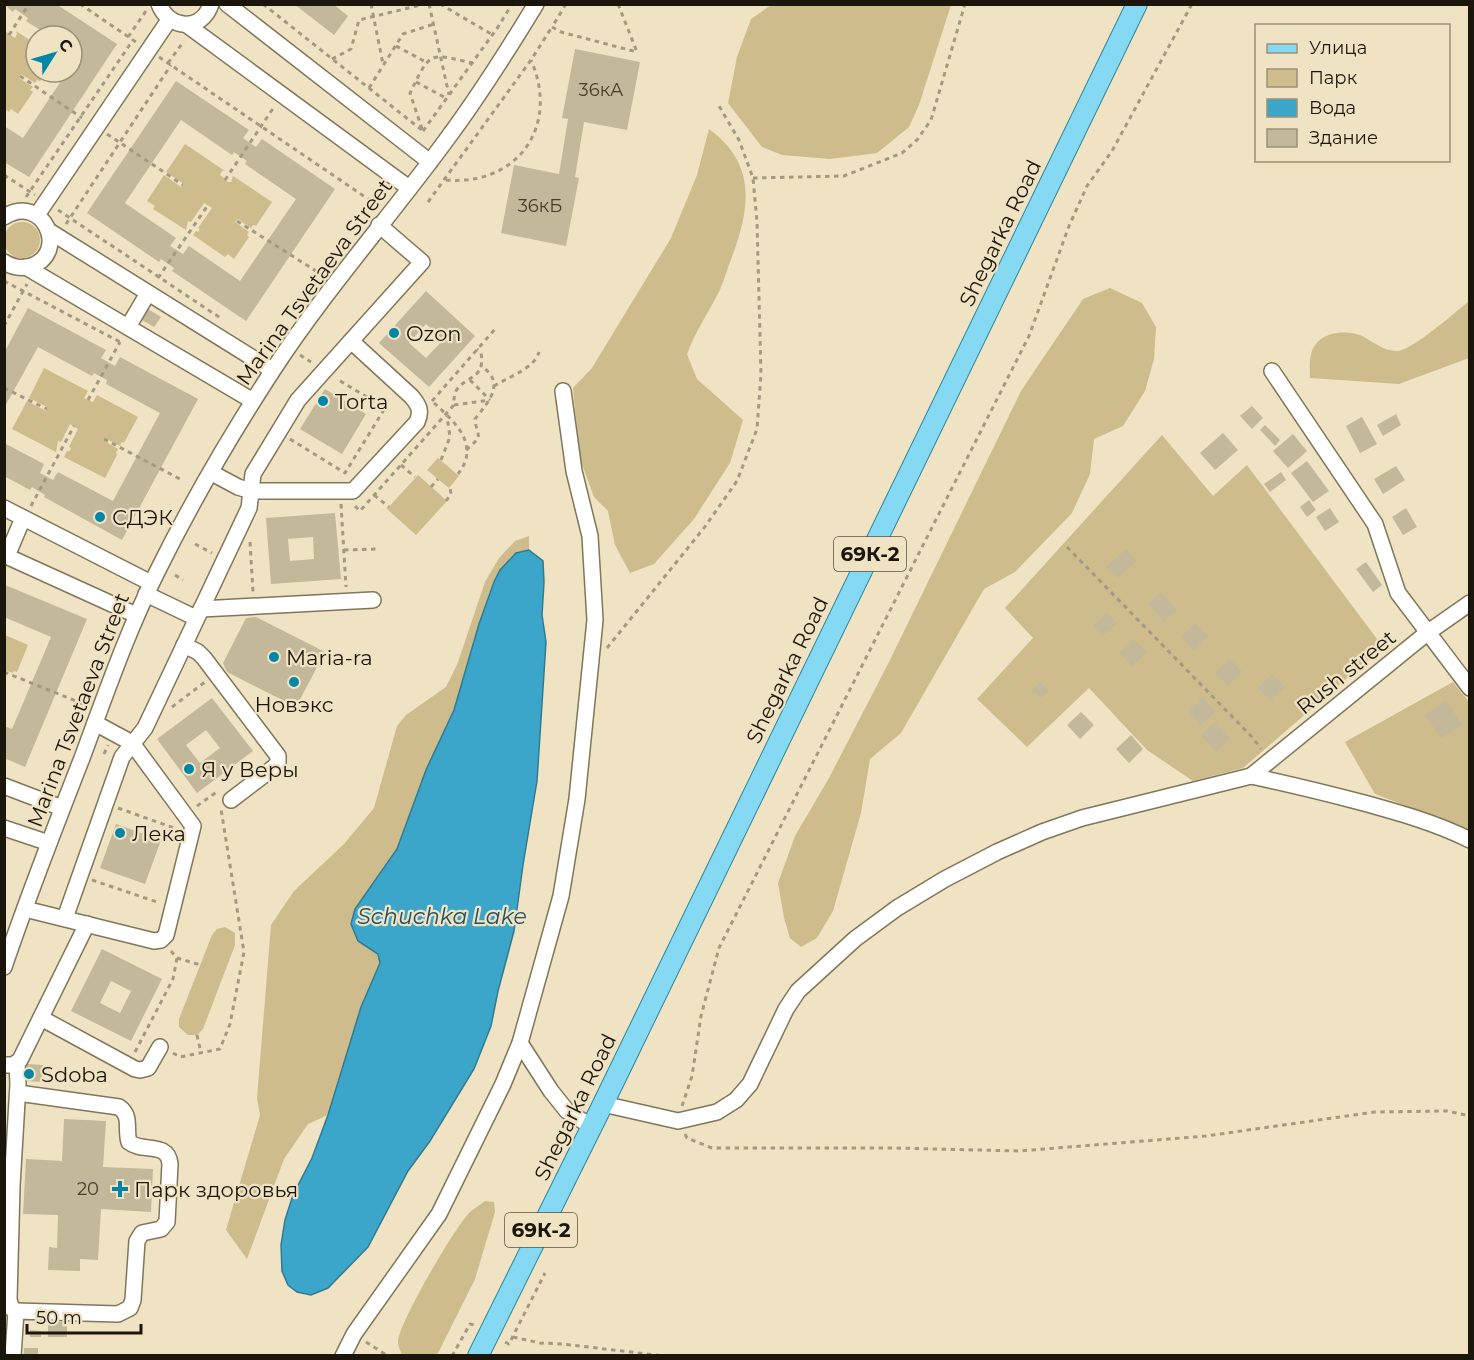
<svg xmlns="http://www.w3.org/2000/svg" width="1474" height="1360" font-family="Montserrat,sans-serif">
  <rect width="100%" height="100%" fill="#efe3c3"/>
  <g fill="#cebc8c">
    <path d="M771 5H951L919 105 909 127 877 153 830 159 782 155 762 147 728 103 737 57 751 19Z"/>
    <path d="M5 31 15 38 17 34 16 31 36 44V72H46L40 81 37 80 35 83 21 74 19 78 33 87 30 90 33 92 18 114 11 109 9 112 5 109Z"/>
    <path d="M709 129C757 164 750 208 732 257 727 269 724 281 719 292 708 313 695 332 687 354L697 379 743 420 730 463 694 519 654 564 630 573 615 545 608 511 594 497 579 456 573 388 592 368 671 238 697 175Z"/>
    <path d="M185 144 225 171H222L220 175 228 182H231L233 176 272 202 256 226 253 225 251 228 238 219 235 222 249 232 247 235 249 237 234 259 228 254 225 257 193 235 196 231 198 232 200 229 198 228 212 208 204 203 191 222 188 221 186 230 153 209 155 206 147 201 164 175 181 187 184 184 166 172Z"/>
    <circle cx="22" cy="240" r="18"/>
    <path d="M1110 288 1142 303 1156 327 1154 359 1145 391 1123 426 1094 439 1090 474 1072 513 1015 572 984 589 901 733 870 759 861 813 833 911 817 938 801 947 790 938 784 918 778 883 795 836 829 778 889 662 1021 391 1083 299Z"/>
    <path d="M1469 301V358L1399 384 1310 378C1310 371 1309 362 1311 355 1315 333 1342 329 1360 335 1371 340 1384 352 1398 351 1412 350 1456 312 1469 301Z"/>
    <path d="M44 368 88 391 84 398 93 402 97 395 138 417 124 443 122 442 120 446 105 438 103 440 118 449 116 453 117 455 105 478 64 457 67 451H70L71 448 69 447 78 429 70 424 61 442 58 441 56 452 12 429 27 401 46 411 47 407 29 398Z"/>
    <path d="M1162 435 1213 496 1247 465 1383 647 1243 768 1193 781 1147 750 1089 688 1027 747 977 699 1033 638 1005 608Z"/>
    <path d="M438 458 459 476 449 488 427 470Z"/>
    <path d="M418 475 447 501 416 535 387 509Z"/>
    <path d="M529 536V550L516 553 494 582 479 624 454 710 426 770 397 849 381 874 358 940 378 954 380 962 361 1007 328 1115 308 1124 284 1159 247 1259 226 1230 260 1115 257 1098 271 925 294 891 344 844 374 808 397 726 406 715 446 687 457 665 485 582 499 558 515 541Z"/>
    <path d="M5 635 28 645 17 672 14 671 13 673 5 670Z"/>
    <path d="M1453 682 1469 702V830L1375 794 1345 742Z"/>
    <path d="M225 927 235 933V945L203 1029 197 1035H188L179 1027V1019L212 935 217 929Z"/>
    <path d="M485 1201 494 1202 495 1212 475 1279 437 1355H402C401 1352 398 1346 398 1342 398 1324 455 1227 470 1212 475 1208 480 1205 485 1201Z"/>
  </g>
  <path fill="#3ba6ca" stroke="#317b91" stroke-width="1.5" d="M529 550 543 561 544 582 542 615 546 642 537 781 523 865 514 931 498 991 491 1026 474 1069 430 1141 408 1171 368 1247 328 1288 311 1295 297 1292 288 1285 282 1271 281 1245 285 1220 293 1195 312 1158 328 1115 361 1007 380 963 378 954 358 941 351 924 355 909 397 849 426 770 454 710 479 624 494 582 500 570 516 553Z"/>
  <g fill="#c3b899" fill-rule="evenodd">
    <path d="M4 4H56L117 44 29 177 4 162V126L23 138 67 72H72V64L78 55 72 51V36H50L26 21 28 18 15 9 13 12Z"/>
    <path d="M294 4H333L348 16 334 35Z"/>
    <path d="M575 49 640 62 627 130 584 122 575 177 579 178 566 246 501 233 514 165 559 174 568 119 562 118Z"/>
    <path d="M176 81 249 130 243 138 256 147 262 139 335 189 246 321 172 271 174 268 161 259 159 262 87 213ZM181 120 232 155 234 152 247 161 245 164 296 199 240 281 189 246 183 254 170 246 176 238 125 203Z"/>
    <path d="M426 291 475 336 429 387 379 343ZM426 324 443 340 426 358 409 343Z"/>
    <path d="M28 308 106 350 101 358 115 366 120 357 198 399 122 540 44 497 45 495 32 487 30 490 4 476V443L44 464 40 473 53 480 58 472 113 501 160 413 106 384 107 380 94 373 92 376 38 347 4 408V353Z"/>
    <path d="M148 309 161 317 154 327 142 320Z"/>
    <path d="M325 389 366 414 342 454 300 429Z"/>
    <path d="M1252 406 1263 418 1252 429 1240 416Z"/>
    <path d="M1396 414 1401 425 1383 436 1377 425Z"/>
    <path d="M1362 417 1377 444 1360 453 1346 426Z"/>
    <path d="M1265 425 1280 440 1275 446 1260 430Z"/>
    <path d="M1223 433 1238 450 1215 470 1200 453Z"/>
    <path d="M1293 434 1307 451 1288 468 1273 451Z"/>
    <path d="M1307 461 1329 491 1313 502 1291 473Z"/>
    <path d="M1396 466 1405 480 1383 494 1374 479Z"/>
    <path d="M1281 472 1286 480 1270 492 1264 484Z"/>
    <path d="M1309 500 1316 510 1307 517 1300 507Z"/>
    <path d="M1330 508 1339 522 1325 531 1316 517Z"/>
    <path d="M1406 508 1417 527 1403 535 1392 517Z"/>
    <path d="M335 513 341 579 271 584 266 518ZM313 537 314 559 290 561 288 539Z"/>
    <path d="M1126 549 1137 561 1117 578 1106 567Z"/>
    <path d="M1366 562 1382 585 1373 592 1356 569Z"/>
    <path d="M5 585 87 619 25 767 4 758V726L12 729 51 637 4 617Z"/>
    <path d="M1161 592 1177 610 1164 621 1148 604Z"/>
    <path d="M1107 613 1117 623 1103 636 1093 626Z"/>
    <path d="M256 617 325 652 296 707 227 672 223 663 246 618Z"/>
    <path d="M1195 623 1208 636 1193 651 1181 637Z"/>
    <path d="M1134 639 1147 652 1132 666 1120 653Z"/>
    <path d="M1230 659 1242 672 1228 686 1215 673Z"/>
    <path d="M1272 674 1285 687 1270 701 1258 688Z"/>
    <path d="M1040 682 1049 691 1041 698 1032 690Z"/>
    <path d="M212 698 253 751 197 793 157 739ZM206 730 220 748 200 763 186 745Z"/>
    <path d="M1203 698 1216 711 1201 725 1188 712Z"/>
    <path d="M1446 701 1462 724 1441 738 1425 715Z"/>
    <path d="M1081 712 1094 725 1080 739 1067 725Z"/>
    <path d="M1215 722 1230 738 1216 752 1201 735Z"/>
    <path d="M1131 735 1143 749 1129 763 1116 749Z"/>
    <path d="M116 824 161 840 145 884 100 868Z"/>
    <path d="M102 949 162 979 131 1041 71 1011ZM111 981 131 991 120 1013 100 1003Z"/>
    <path d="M26 1064 43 1065 42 1082 25 1081Z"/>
    <path d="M64 1119 106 1121 103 1167 153 1169 151 1212 101 1209 98 1260 80 1259V1271L48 1270 49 1247 57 1248 58 1215 23 1214 26 1159 62 1161Z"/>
    <rect x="48" y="1322" width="19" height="15"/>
    <path d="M30 1330 41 1331V1337H30Z"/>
    <rect x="24" y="1348" width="14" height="8"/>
  </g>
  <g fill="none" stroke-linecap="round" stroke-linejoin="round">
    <defs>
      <g id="minor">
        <path d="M159 4C169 30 202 32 211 4"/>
        <path d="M227 4 430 162"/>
        <path d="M187 25 409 188"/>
        <path d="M37 215 169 20"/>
        <path d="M4 217C43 192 70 253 31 266 22 269 12 267 4 262"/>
        <path d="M49 231 272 370"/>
        <path d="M26 267 253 401"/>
        <path d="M128 327 148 293"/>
        <path d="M1272 371 1375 524 1398 593 1470 688"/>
        <path d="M212 473 238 487 251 491H353L417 422C422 411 419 405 411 396L351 341"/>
        <path d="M4 508 151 583"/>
        <path d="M4 555 136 615"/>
        <path d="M7 556 23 518"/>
        <path d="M146 594 196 618"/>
        <path d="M201 609 373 600"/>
        <path d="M184 645 198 652 204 658 278 756V763L273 768 231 800"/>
        <path d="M1251 776C1289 784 1326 793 1364 803 1400 813 1436 823 1470 840"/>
        <path d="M4 786 62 808"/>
        <path d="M4 828 49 843"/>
        <path d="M25 909 154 941 161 940 166 935 193 826 132 743 95 723"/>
        <path d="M65 918 122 757 145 728 249 508 253 474 298 400 422 262 379 225"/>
        <path d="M4 967C28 896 55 827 82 758 105 696 127 632 157 572 190 505 232 433 273 370 326 289 390 217 447 139 479 96 508 50 536 4"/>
        <path d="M41 1018 135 1069 140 1070 148 1068 160 1047"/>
        <path d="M520 1043 551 1091 567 1111 592 1127"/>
        <path d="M4 1065H13L20 1060 87 924"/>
        <path d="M603 1104 678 1121 717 1112 736 1100 750 1084 786 1009 798 991 855 939 897 908 945 879 997 852 1042 832 1082 818 1251 776 1427 633 1470 603"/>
        <path d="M16 1311 12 1309 9 1300 12 1186 18 1084 17 1063"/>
        <path d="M13 1356 16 1311 118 1314 130 1308 133 1300 137 1241 142 1233 161 1229 167 1222 170 1164C168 1141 142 1153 129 1142 125 1129 132 1116 119 1107L18 1093"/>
        <path d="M343 1356 354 1334 439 1214 503 1084 520 1043 561 896 577 799 595 620 590 536 574 471 563 391"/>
      </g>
      <path id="major" d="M478 1356 603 1104 1137 4"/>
    </defs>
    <use href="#minor" stroke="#807659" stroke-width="18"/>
    <use href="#major" stroke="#2c849d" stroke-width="22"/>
    <g stroke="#a49a82" stroke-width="3" stroke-dasharray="4.5 4.5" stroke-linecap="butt">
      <path d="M80 4 136 42"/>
      <path d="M263 4 423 131"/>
      <path d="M371 4 383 64"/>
      <path d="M429 4 449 95"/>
      <path d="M440 4 493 35"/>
      <path d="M566 4 552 27 561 32 637 52"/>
      <path d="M618 4 637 52"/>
      <path d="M9 35 29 4"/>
      <path d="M128 37 146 11"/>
      <path d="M396 46 426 62"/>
      <path d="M159 57 377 205"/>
      <path d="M332 59 351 49 359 20 425 4"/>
      <path d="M168 63 184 41"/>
      <path d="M20 76 82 118"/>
      <path d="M416 82 446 98"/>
      <path d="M369 88 403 34 434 24"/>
      <path d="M422 129 410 93C430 53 427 52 472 63"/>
      <path d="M423 131 498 27 512 4"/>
      <path d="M107 134 183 185"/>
      <path d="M4 175 35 195"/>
      <path d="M753 178 844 176 902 153 917 140 931 120 965 4"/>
      <path d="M225 180 274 107"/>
      <path d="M446 180C518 186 560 126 531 60"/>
      <path d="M26 197 133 40"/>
      <path d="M428 202 531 60 552 27"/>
      <path d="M58 210 222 319"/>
      <path d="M237 221 316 271"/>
      <path d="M66 224 171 65"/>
      <path d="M158 278 208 205"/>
      <path d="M4 281 122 343"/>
      <path d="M4 326 27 284"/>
      <path d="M300 355 311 362"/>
      <path d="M470 380 490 400"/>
      <path d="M494 386C508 377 534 369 539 352"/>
      <path d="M4 388 47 409"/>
      <path d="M88 400 120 342"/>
      <path d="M432 401 496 328"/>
      <path d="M434 403C455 422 481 445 458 474"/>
      <path d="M454 405 490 400"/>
      <path d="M104 439 180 479"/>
      <path d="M290 439 345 473 385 408 337 379"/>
      <path d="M466 450C485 434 477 439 475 419 488 402 507 383 481 366"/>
      <path d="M441 460 450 437 447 416"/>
      <path d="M401 465 415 477"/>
      <path d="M431 487 438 479"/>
      <path d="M374 495 389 507"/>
      <path d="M446 501 451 494 450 487"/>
      <path d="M341 504 346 587"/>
      <path d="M31 506 74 426"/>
      <path d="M355 506 360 511 453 406C454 401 454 396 456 391 464 376 486 380 481 353L477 349"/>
      <path d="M250 542 253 592"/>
      <path d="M195 544 212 553"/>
      <path d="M1067 547 1252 737 1261 749"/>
      <path d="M344 550 376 549"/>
      <path d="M175 575 183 580"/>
      <path d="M607 648 704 528 737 481 757 429 761 374 757 222 753 178 739 140 719 106"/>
      <path d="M4 672 86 705"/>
      <path d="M172 707 205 682"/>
      <path d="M104 754 108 745"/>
      <path d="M197 806 218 791"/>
      <path d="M118 808 177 829"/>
      <path d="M92 880 160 903"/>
      <path d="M171 951 177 958 201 965"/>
      <path d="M197 1035 201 1053"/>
      <path d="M135 1052 173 979 177 958"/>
      <path d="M173 1053 180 1057 220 1049 230 1024 244 952 221 809"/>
      <path d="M682 1106 692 1076 701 1016 719 948 1029 336 1069 226 1087 186 1112 151 1192 4"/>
      <path d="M685 1134 687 1138 712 1148H895L1019 1151 1206 1136 1375 1112 1447 1111 1470 1116"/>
      <path d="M513 1337 540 1343 563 1344 664 1356"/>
      <path d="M366 1342 388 1356"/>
      <path d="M505 1342 509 1344 545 1273"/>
      <path d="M452 1356 470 1324 474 1325"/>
    </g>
    <use href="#minor" stroke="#fff" stroke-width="15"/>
    <use href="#major" stroke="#86d9f3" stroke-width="20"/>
  </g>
  <g fill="#0286a8" stroke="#efe3c3" stroke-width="2">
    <circle cx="394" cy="333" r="6"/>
    <circle cx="323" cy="401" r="6"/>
    <circle cx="100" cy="517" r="6"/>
    <circle cx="274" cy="657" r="6"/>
    <circle cx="294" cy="682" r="6"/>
    <circle cx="189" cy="769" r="6"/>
    <circle cx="120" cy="833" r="6"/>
    <circle cx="29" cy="1074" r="6"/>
    <path d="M117 1180h6v6h6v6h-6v6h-6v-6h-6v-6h6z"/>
  </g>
  <g text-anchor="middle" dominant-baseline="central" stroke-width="4.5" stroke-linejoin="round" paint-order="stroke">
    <g font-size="18" fill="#453e2e">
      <text x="601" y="90">36кА</text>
      <text x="540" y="206">36кБ</text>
      <text x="88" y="1189">20</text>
    </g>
    <g fill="#efe3c3" stroke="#5b5442" stroke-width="1.5">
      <rect x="834" y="537" width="72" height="34" rx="4.5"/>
      <rect x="505" y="1213" width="72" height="34" rx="4.5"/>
    </g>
    <g font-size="20" font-weight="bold" fill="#1b160b">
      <text x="870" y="554">69К-2</text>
      <text x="541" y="1230">69К-2</text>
    </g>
    <g font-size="21" fill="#1b160b" stroke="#efe3c3">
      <text transform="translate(1000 233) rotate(-64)">Shegarka Road</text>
      <text transform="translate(314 282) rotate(-54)">Marina Tsvetaeva Street</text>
      <text transform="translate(787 670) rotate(-64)">Shegarka Road</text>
      <text transform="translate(1346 672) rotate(-39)">Rush street</text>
      <text transform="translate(78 710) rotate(-69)">Marina Tsvetaeva Street</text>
      <text transform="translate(575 1107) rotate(-64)">Shegarka Road</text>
    </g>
    <g font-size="21" fill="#1b160b" stroke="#efe3c3" text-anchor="start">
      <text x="406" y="333">Ozon</text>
      <text x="335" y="401">Torta</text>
      <text x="112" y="517">СДЭК</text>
      <text x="286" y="657">Maria-ra</text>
      <text x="294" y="704" text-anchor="middle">Новэкс</text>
      <text x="201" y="769">Я у Веры</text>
      <text x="132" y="833">Лека</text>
      <text x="41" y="1074">Sdoba</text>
      <text x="134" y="1189">Парк здоровья</text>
    </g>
    <g font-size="22" font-style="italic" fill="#245060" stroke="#efe3c3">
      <text x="442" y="916">Schuchka Lake</text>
    </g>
  </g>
  <rect width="1474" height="1360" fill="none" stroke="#1b160b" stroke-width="12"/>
  <rect x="1255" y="24" width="195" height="138" fill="#efe3c3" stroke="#9a9179" stroke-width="1.5"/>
  <rect x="1267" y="44" width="30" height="9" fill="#86d9f3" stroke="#9a9179" stroke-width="1.5"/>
  <text x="1309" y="54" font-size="18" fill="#1b160b">Улица</text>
  <rect x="1267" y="69" width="30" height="18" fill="#cebc8c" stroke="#9a9179" stroke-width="1.5"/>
  <text x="1309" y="84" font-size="18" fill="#1b160b">Парк</text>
  <rect x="1267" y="99" width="30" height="18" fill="#3ba6ca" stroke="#9a9179" stroke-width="1.5"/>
  <text x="1309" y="114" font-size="18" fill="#1b160b">Вода</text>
  <rect x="1267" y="129" width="30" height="18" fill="#c3b899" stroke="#9a9179" stroke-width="1.5"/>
  <text x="1309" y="144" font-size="18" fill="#1b160b">Здание</text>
  <g transform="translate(54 54) rotate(53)"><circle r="28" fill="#efe3c3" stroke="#9a9179" stroke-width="1.5"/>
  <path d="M0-4.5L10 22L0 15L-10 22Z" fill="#0286a8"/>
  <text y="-9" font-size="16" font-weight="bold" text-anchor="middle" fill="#1b160b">С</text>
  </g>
  <path d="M27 1324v9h114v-9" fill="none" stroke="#1b160b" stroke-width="3"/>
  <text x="36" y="1324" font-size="18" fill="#1b160b" stroke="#efe3c3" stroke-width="4.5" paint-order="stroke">50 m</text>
</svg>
